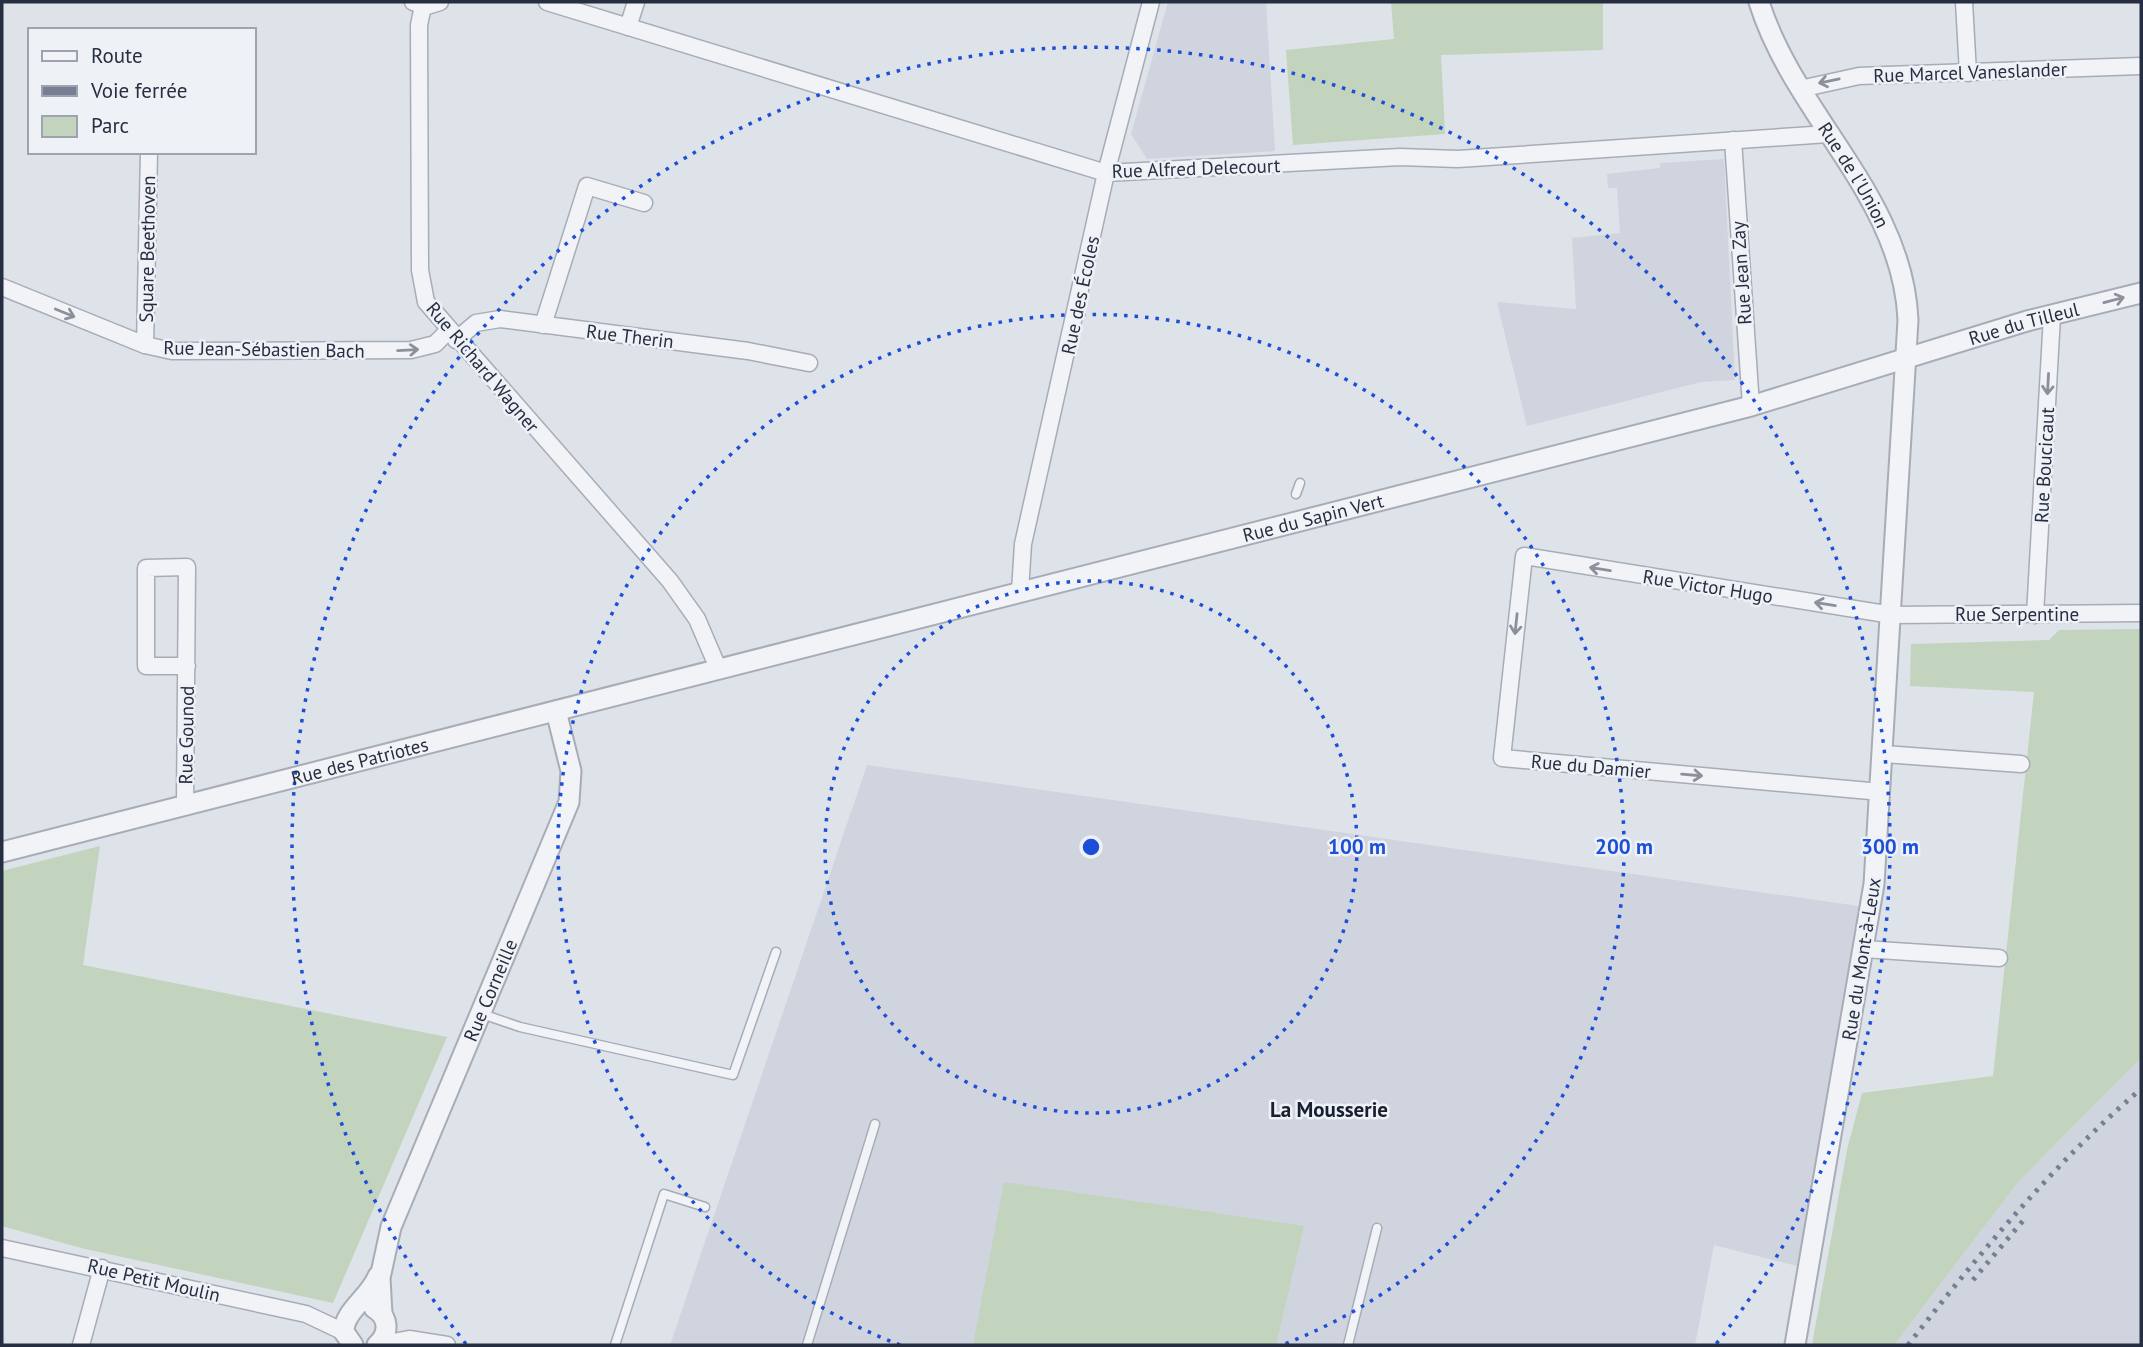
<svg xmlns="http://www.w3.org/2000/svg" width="2143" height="1347" font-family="'PT Sans',sans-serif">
  <rect width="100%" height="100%" fill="#dee2e9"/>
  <g fill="#d0d4de">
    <path d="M1168 2H1266L1275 151 1147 159 1131 134Z"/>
    <path d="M1724 159 1735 380 1701 382 1527 426 1497 302 1576 309 1572 238 1620 233 1617 188H1608L1607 174 1660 168V163Z"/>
    <path d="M867 765 1865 907 1809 1269 1714 1245 1695 1345H670Z"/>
    <path d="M2141 1058V1345H1894L2019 1181Z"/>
  </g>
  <g fill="#c2d3be">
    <path d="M1391 2H1603V50L1441 55 1445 134 1293 145 1286 50 1394 39Z"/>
    <path d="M2141 629V1058L2019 1181 1894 1345H1812L1847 1150 1862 1093 1993 1076 2034 692 1910 686 1911 644 2049 640 2059 630Z"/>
    <path d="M100 846 83 965 447 1037 333 1303 81 1248 2 1226V871Z"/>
    <path d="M1004 1182 1304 1226 1276 1345H973Z"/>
  </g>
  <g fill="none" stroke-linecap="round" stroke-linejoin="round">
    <defs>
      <g id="service">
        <path d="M1296 494 1300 483"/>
        <path d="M482 1014 520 1027 733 1075 776 952"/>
        <path d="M615 1345 664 1194 705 1207"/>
        <path d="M807 1345 875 1124"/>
        <path d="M1348 1345 1377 1228"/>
      </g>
      <g id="minor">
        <path d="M413 2 427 6 440 2"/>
        <path d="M547 2 1106 173 1400 157 1458 159 1828 134"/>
        <path d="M1964 2 1968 73"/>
        <path d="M423 6 419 25 420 270 426 302 670 581 697 619 718 668"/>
        <path d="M628 27 636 2"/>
        <path d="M1800 89 1859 76 2141 66"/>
        <path d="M1733 140 1751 406"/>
        <path d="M2 287 145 345 172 351 411 350 435 344 448 331"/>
        <path d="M543 325 587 186 644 203"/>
        <path d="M456 340 476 323 500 319 748 351 809 363"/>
        <path d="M145 345 149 152"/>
        <path d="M1020 591 1023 544 1106 173 1151 2"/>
        <path d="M2035 615 2052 316"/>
        <path d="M1884 754 2021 764"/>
        <path d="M1881 792 1502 758 1524 556 1892 615 2141 613"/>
        <path d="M185 804 187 567 146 568V666H187"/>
        <path d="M1864 949 1999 958"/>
        <path d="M2 1248 306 1314 344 1332"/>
        <path d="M81 1345 102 1268"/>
        <path d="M377 1345 409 1339 447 1345"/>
      </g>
      <g id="tertiary">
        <path id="s1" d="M1759 2C1794 115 1903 197 1908 320L1874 884 1795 1345"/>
        <path id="s2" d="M2 852 1751 406 2027 321 2141 293"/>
        <path d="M374 1308C389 1317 390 1333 377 1345"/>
        <path id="s3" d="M382 1314 380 1278 391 1227 569 802 571 771 556 711"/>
        <path d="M353 1345 344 1332C343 1312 369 1298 378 1276"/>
      </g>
    </defs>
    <use href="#service" stroke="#a7acb7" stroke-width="11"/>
    <use href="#minor" stroke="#a7acb7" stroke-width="19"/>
    <use href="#tertiary" stroke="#a7acb7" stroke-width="23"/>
    <use href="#service" stroke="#f1f3f7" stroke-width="8"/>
    <use href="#minor" stroke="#f1f3f7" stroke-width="16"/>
    <use href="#tertiary" stroke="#f1f3f7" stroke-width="19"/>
    <g stroke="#767f94" stroke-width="5" stroke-dasharray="3.5 7" stroke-linecap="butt">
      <path d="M1973 1280 2027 1216"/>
      <path d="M1908 1345C1979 1254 2053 1164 2141 1089"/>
    </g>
  </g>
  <defs><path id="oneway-shaft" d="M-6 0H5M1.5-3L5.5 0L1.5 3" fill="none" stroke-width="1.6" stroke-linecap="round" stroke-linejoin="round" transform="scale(1.75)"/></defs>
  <g stroke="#8c909c">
    <use href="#oneway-shaft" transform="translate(1829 81) rotate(168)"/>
    <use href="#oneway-shaft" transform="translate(2114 300) rotate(-15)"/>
    <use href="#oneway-shaft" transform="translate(65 313) rotate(22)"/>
    <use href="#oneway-shaft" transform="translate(408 350) rotate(-3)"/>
    <use href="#oneway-shaft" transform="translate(2048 384) rotate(93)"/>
    <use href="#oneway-shaft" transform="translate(1600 569) rotate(-171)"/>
    <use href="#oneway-shaft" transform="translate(1825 604) rotate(-171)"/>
    <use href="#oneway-shaft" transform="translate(1516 624) rotate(96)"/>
    <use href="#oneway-shaft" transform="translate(1692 775) rotate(5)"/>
  </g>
  <g fill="none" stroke="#1d4ed8" stroke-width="3.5" stroke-dasharray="3.5 7">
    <circle cx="1091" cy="847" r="266"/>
    <path d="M900 1345A533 533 0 1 1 1282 1345"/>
    <path d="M466 1344A799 799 0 1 1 1716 1344"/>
  </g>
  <g text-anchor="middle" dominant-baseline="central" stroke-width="5" stroke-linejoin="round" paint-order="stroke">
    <g font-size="19" fill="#262e41" stroke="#eef1f6">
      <text transform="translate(1970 72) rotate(-2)">Rue Marcel Vaneslander</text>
      <text transform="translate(1196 168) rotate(-2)">Rue Alfred Delecourt</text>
      <text stroke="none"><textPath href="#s1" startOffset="198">Rue de l'Union</textPath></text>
      <text transform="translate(147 249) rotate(-89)">Square Beethoven</text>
      <text transform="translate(1741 273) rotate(-94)">Rue Jean Zay</text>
      <text transform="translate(1080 295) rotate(-78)">Rue des Écoles</text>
      <text stroke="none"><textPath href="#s2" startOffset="2090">Rue du Tilleul</textPath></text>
      <text transform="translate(630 336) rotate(7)">Rue Therin</text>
      <text transform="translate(264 349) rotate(1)">Rue Jean-Sébastien Bach</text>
      <text transform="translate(483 367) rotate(50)">Rue Richard Wagner</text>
      <text transform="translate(2044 465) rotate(-87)">Rue Boucicaut</text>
      <text stroke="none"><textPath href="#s2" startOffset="1353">Rue du Sapin Vert</textPath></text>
      <text transform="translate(1708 586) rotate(9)">Rue Victor Hugo</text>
      <text x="2017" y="614">Rue Serpentine</text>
      <text transform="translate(186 735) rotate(-89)">Rue Gounod</text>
      <text stroke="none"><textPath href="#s2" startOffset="369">Rue des Patriotes</textPath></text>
      <text transform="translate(1591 766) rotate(5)">Rue du Damier</text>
      <text transform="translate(1861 959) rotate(-81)">Rue du Mont-à-Leux</text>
      <text stroke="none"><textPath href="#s3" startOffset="345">Rue Corneille</textPath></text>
      <text transform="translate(154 1280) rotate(13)">Rue Petit Moulin</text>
    </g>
    <g font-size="21" font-weight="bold" fill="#181f31" stroke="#eef1f6">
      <text x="1329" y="1109">La Mousserie</text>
    </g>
  </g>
  <circle cx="1091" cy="847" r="10" fill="#1d4ed8" stroke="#eef1f6" stroke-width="3.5"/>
  <g font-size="21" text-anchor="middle" font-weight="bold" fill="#1d4ed8" stroke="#eef1f6" stroke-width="5" stroke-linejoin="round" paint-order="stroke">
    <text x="1357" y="854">100 m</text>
    <text x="1624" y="854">200 m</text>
    <text x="1890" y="854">300 m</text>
  </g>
  <rect width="2143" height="1347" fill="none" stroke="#262e41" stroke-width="7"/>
  <rect x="28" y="28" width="228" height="126" fill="#eef1f6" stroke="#9ea3ae" stroke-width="2"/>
  <rect x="42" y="51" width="35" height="10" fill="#f1f3f7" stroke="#9ea3ae" stroke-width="2"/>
  <text x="91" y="63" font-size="21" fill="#262e41">Route</text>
  <rect x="42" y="86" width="35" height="10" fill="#767f94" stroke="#9ea3ae" stroke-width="2"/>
  <text x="91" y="98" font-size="21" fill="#262e41">Voie ferrée</text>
  <rect x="42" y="116" width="35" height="21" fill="#c2d3be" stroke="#9ea3ae" stroke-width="2"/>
  <text x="91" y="133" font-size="21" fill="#262e41">Parc</text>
</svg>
